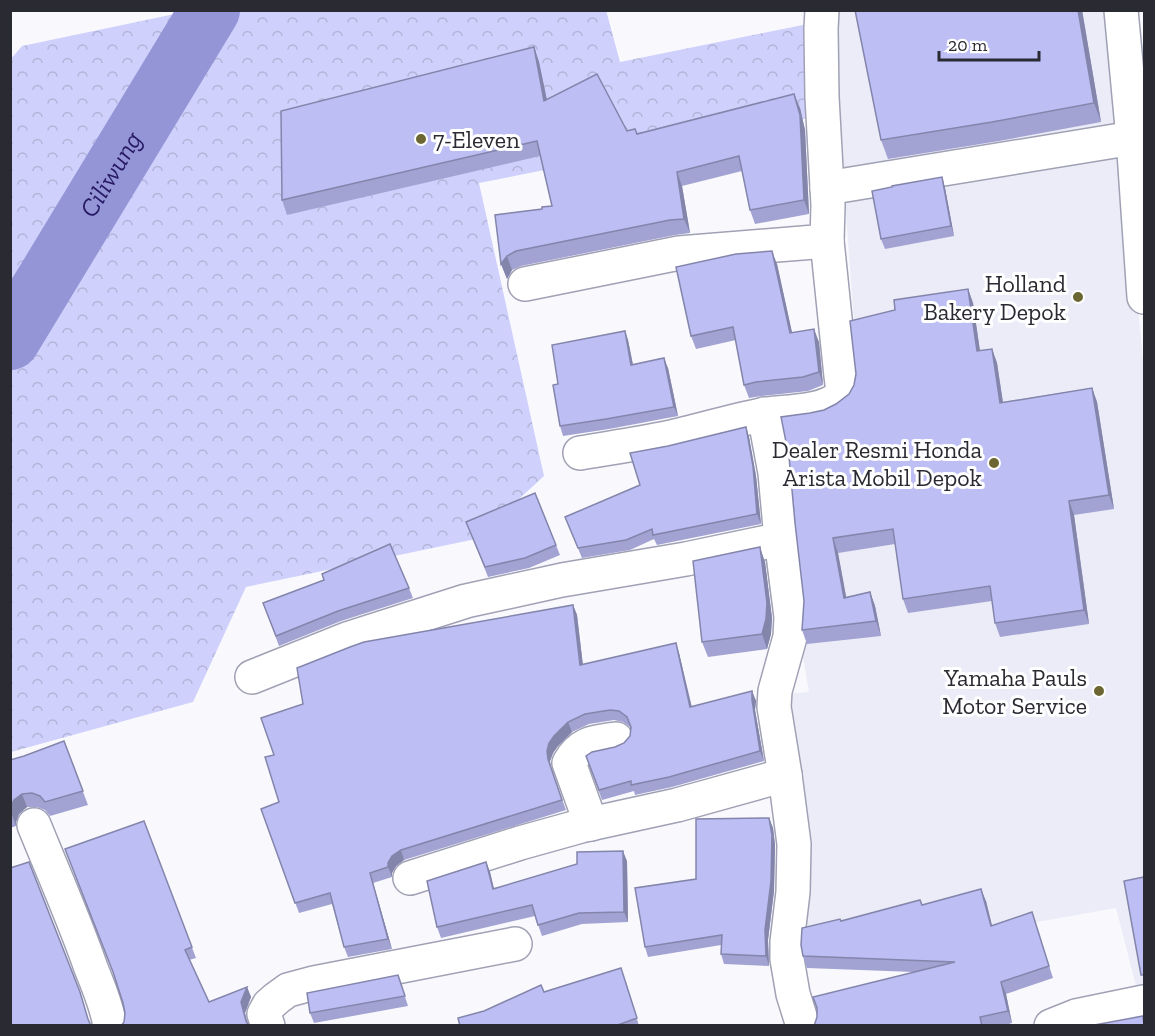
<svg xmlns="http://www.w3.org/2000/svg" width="1155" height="1036" font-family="'Zilla Slab',serif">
  <defs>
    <pattern id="forest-crowns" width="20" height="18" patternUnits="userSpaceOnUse" patternTransform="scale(1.5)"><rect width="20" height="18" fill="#cfd1fc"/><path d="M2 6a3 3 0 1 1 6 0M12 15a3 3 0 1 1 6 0" fill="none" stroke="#b2b4d8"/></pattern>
  </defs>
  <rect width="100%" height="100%" fill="#f9f9fd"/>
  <path fill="#ebecf7" d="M831 11H1110L1144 370V1025H1114L1144 1017 1116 908 998 929 916 973 798 957 761 696 809 692 766 441 862 430Z"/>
  <path fill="url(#forest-crowns)" d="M606 10 620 62 832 19 839 112 479 183 544 476 476 539 246 587 193 702 11 752 10 60 22 46 189 11Z"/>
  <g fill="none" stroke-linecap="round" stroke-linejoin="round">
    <path stroke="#9495d6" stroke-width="60" id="s1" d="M10 340 210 10"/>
    <defs>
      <g id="minor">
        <path d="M827 188 1133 138"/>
        <path d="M525 284 679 253 827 241 828 205 822 97 821 29 822 10"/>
        <path d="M764 414 775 473 781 539 791 617 790 637 775 691 774 707 785 775 794 844 793 892 787 942V959L793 994 803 1026"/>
        <path d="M580 453C609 448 638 444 667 438 699 431 730 421 762 415 782 411 821 413 838 398 844 393 842 384 841 376L827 241"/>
        <path d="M252 677 347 639 466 601 562 580 686 559 781 539"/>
        <path d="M591 824 569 763C581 742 594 742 616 739"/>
        <path d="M34 825C53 872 74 919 91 968 98 986 107 1006 110 1026"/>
        <path d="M410 878 520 843 581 826 677 805 785 775"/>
        <path d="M268 1026 264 1014 269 1005 277 998 288 990 314 983 515 944"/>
        <path d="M1051 1026 1076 1016 1144 1002"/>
      </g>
      <path id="highway" d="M1121 10 1133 138 1144 297"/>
    </defs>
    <use href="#minor" stroke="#a0a1b4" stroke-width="36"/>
    <use href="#highway" stroke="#a0a1b4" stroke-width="36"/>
    <use href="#minor" stroke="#fff" stroke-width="33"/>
    <use href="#highway" stroke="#fff" stroke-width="33"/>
  </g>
  <g fill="#a2a3d2">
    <path d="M1082 10 1101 122 999 141 888 159 881 140Z"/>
    <path d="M534 47 539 62 547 100 627 131 637 133 800 108 805 130 809 214 755 224 750 210 742 171 682 186 690 233 675 235 521 266 512 270 507 279 501 264 495 215 542 209 552 206 540 156 287 215 282 200Z"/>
    <path d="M942 177 945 188 954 236 885 249 881 239Z"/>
    <path d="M777 264 792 333 819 342 823 385 808 391 761 396 749 398 744 385 736 340 696 349 691 336Z"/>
    <path d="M968 289 973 303 980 351 992 349 997 363 1003 402 1092 388 1097 402 1114 509 1074 515 1089 624 1000 637 995 623 992 601 908 613 903 599 895 544 838 553 846 597 870 592 875 606 881 636 807 644 802 630 804 601 810 413 824 410 836 404 849 394 895 310Z"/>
    <path d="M625 331 628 340 633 365 668 368 678 416 609 429 563 436 560 426 558 384Z"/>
    <path d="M746 427 749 437 756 476 761 524 657 545 654 539 630 550 582 558 565 517 640 485 668 446Z"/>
    <path d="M466 522 556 545 560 555 529 568 488 577Z"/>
    <path d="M765 562 772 618 771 634 767 649 708 657 702 642Z"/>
    <path d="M409 588 413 598 341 621 279 646 263 603Z"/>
    <path d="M573 605 577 615 583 665 679 653 692 707 752 691 756 701 755 710 764 761 672 787 635 795 634 791 602 800 586 756 615 747 624 743 630 736V727L623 722 614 720 589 724 572 732 558 746 553 753 550 761 551 769 566 810 404 860 396 866 392 873V877L373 883 392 949 348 957 344 947 332 904 299 913 261 809 279 802 274 755 303 704Z"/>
    <path d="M64 741 88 805 50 816 45 810 37 807H27L19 814 16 822V826L10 828V760L24 756Z"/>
    <path d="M769 818 773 828 775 845 774 891 768 940 769 966 724 964 721 954V945L648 957 645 947 696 879Z"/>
    <path d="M144 821 196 958 189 960 209 1002 247 987 251 997 245 1013 248 1024 124 1022Z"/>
    <path d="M627 861 628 922 582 924 542 936 535 916 441 938 437 927 486 862 490 872 494 888Z"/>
    <path d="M986 901 992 926 1032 912 1053 978 1006 994 1012 1023 1002 1026H814L817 1017V1008L914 972 807 968 803 956 841 921 922 905Z"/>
    <path d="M398 975 408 1006 314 1023 310 1013Z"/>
    <path d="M626 982 639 1026H460L484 1011 544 992Z"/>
  </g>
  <g fill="#8485ab">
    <path d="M1078 10H1082L1101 122 1094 103Z"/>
    <path d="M534 47 539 62 550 115 544 101Z"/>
    <path d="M794 94 800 108 805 130 809 214 804 200Z"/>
    <path d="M677 172 682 186 690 233 684 219Z"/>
    <path d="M942 177 945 188 954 236 951 226Z"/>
    <path d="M772 251 777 264 795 346 790 333Z"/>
    <path d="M507 256 512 270 507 279 501 264Z"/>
    <path d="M968 289 973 303 982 365 977 351Z"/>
    <path d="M814 329 819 342 823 385 819 372Z"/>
    <path d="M625 331 628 340 635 375 631 365Z"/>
    <path d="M992 349 997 363 1005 417 1000 403Z"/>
    <path d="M664 358 668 368 678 416 674 407Z"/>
    <path d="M1092 388 1097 402 1114 509 1109 495Z"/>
    <path d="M746 427 749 437 756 476 761 524 757 514Z"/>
    <path d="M1069 501 1074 515 1089 624 1084 610Z"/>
    <path d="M833 538 838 553 849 612 844 598Z"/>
    <path d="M760 547 765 562 772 618 771 634 767 649 762 634Z"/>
    <path d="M870 592 875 606 881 636 876 621Z"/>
    <path d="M573 605 577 615 584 675 580 665Z"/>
    <path d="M676 643 679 653 694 718 690 707Z"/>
    <path d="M752 691 756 701 755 710 764 761 760 751 752 700Z"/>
    <path d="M568 722 572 732 558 746 553 753 550 761 551 769 548 759 547 751 549 743 554 736Z"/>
    <path d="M22 794 27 807 19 814 16 822V826L11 812 10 808 14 800Z"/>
    <path d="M769 818 773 828 775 845 774 891 768 940 769 966 766 956 765 930Z"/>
    <path d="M401 850 404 860 396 866 392 873V877L388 867V863L392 856Z"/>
    <path d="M623 851 627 861 628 922 624 912Z"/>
    <path d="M486 862 490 872 496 899 493 889Z"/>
    <path d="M370 873 373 883 392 949 388 939Z"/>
    <path d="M981 889 986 901 995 938 991 926Z"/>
    <path d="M1001 982 1006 994 1012 1023 1008 1011Z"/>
    <path d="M247 987 251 997 245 1013 249 1026 241 1002Z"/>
  </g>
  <g fill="#bcbef4" stroke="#8485ab" stroke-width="1.5">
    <path d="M855 10H1078L1094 103 992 122 881 140Z"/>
    <path d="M534 47 544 101 597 74 627 131 635 129 637 134 794 94 800 115 804 200 750 210 739 156 677 172 684 219 670 220 516 251 507 256 501 264 495 215 542 209V207L552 206 537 141 282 200 281 111Z"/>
    <path d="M942 177 951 226 881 239 872 191 892 187V186Z"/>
    <path d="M772 251 790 333 814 329 819 372 803 377 756 382 744 385 733 327 691 336 676 267 736 254Z"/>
    <path d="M968 289 977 351 992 349 1000 403 1092 388 1109 495 1069 501 1084 610 995 623 990 586 903 599 893 529 833 538 844 598 870 592 876 621 802 630 804 601 795 523 789 457 781 417 810 413 824 410 836 404 849 394 854 385 856 374 850 321 895 310 894 300Z"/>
    <path d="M625 331 631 365 664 358 674 407 606 419 560 426 553 385 558 384 552 345Z"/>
    <path d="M746 427 753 466 757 514 653 535 652 529 626 540 578 548 565 517 640 485 630 453 668 446Z"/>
    <path d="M535 493 556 545 525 558 485 567 466 522Z"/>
    <path d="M390 544 409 588 338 611 276 636 263 603 324 580 322 574Z"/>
    <path d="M760 547 767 603 766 619 762 634 702 642 693 561Z"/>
    <path d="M573 605 580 665 676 643 690 707 752 691V700L760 751 669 777 631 785V781L599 790 586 756 592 752 615 747 624 743 630 736 631 727 627 717 619 711 610 710 585 714 568 722 554 736 549 743 547 751 548 759 562 800 401 850 392 856 388 863V867L370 873 388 939 344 947 330 893 295 903 261 809 279 802 265 757 274 755 261 718 303 704 297 668 350 647 364 642Z"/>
    <path d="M64 741 83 791 45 802 40 796 32 793 22 794 14 800 10 808V760L24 756Z"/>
    <path d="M769 818 772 835 771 881 765 930 766 956 721 954 722 935 645 947 635 888 696 879V819Z"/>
    <path d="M144 821 192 947 185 950 209 1002 247 987 241 1002 246 1021 249 1026H121L124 1022 125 1013 123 1003 113 972 65 849Z"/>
    <path d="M623 851 624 912 579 913 538 925 532 905 437 927 427 881 486 862 493 889 577 864V852Z"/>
    <path d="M29 862 80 992 88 1019 91 1026H10V868Z"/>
    <path d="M1144 877V975H1141L1124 881Z"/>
    <path d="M981 889 991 926 1032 912 1049 966 1001 982 1008 1011 980 1017 982 1026H814L817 1017V1008L813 997 955 962 803 956 801 945 802 928 840 919 841 921 920 900 922 905Z"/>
    <path d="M621 968 637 1018 615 1026H460L458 1018 484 1011 541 985 544 992Z"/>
    <path d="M398 975 405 996 310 1013 307 993Z"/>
    <path d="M1143 1016 1144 1026H1089Z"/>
  </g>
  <g fill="#6c6633" stroke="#fff" stroke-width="2">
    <circle cx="421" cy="139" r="6"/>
    <circle cx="1078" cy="297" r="6"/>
    <circle cx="994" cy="463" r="6"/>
    <circle cx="1099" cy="691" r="6"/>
  </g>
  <g text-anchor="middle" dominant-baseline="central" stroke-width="6" stroke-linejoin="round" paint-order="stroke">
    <g font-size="24" fill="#2a2a32" stroke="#fff" text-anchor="end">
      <text x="433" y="139" text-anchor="start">7-Eleven</text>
      <text x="1066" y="283">Holland<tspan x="1066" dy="28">Bakery Depok</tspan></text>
      <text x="982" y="449">Dealer Resmi Honda<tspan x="982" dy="28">Arista Mobil Depok</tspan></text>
      <text x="1087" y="677">Yamaha Pauls<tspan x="1087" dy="28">Motor Service</tspan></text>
    </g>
    <g font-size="26" font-style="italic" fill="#271965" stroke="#fff">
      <text stroke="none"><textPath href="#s1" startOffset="194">Ciliwung</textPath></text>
    </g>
  </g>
  <rect width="1155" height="1036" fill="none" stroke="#2a2a32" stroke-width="24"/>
  <path d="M939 51v9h100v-9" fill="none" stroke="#2a2a32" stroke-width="3"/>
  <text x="948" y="51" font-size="18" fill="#2a2a32" stroke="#ffffff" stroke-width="4.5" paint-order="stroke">20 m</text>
</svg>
